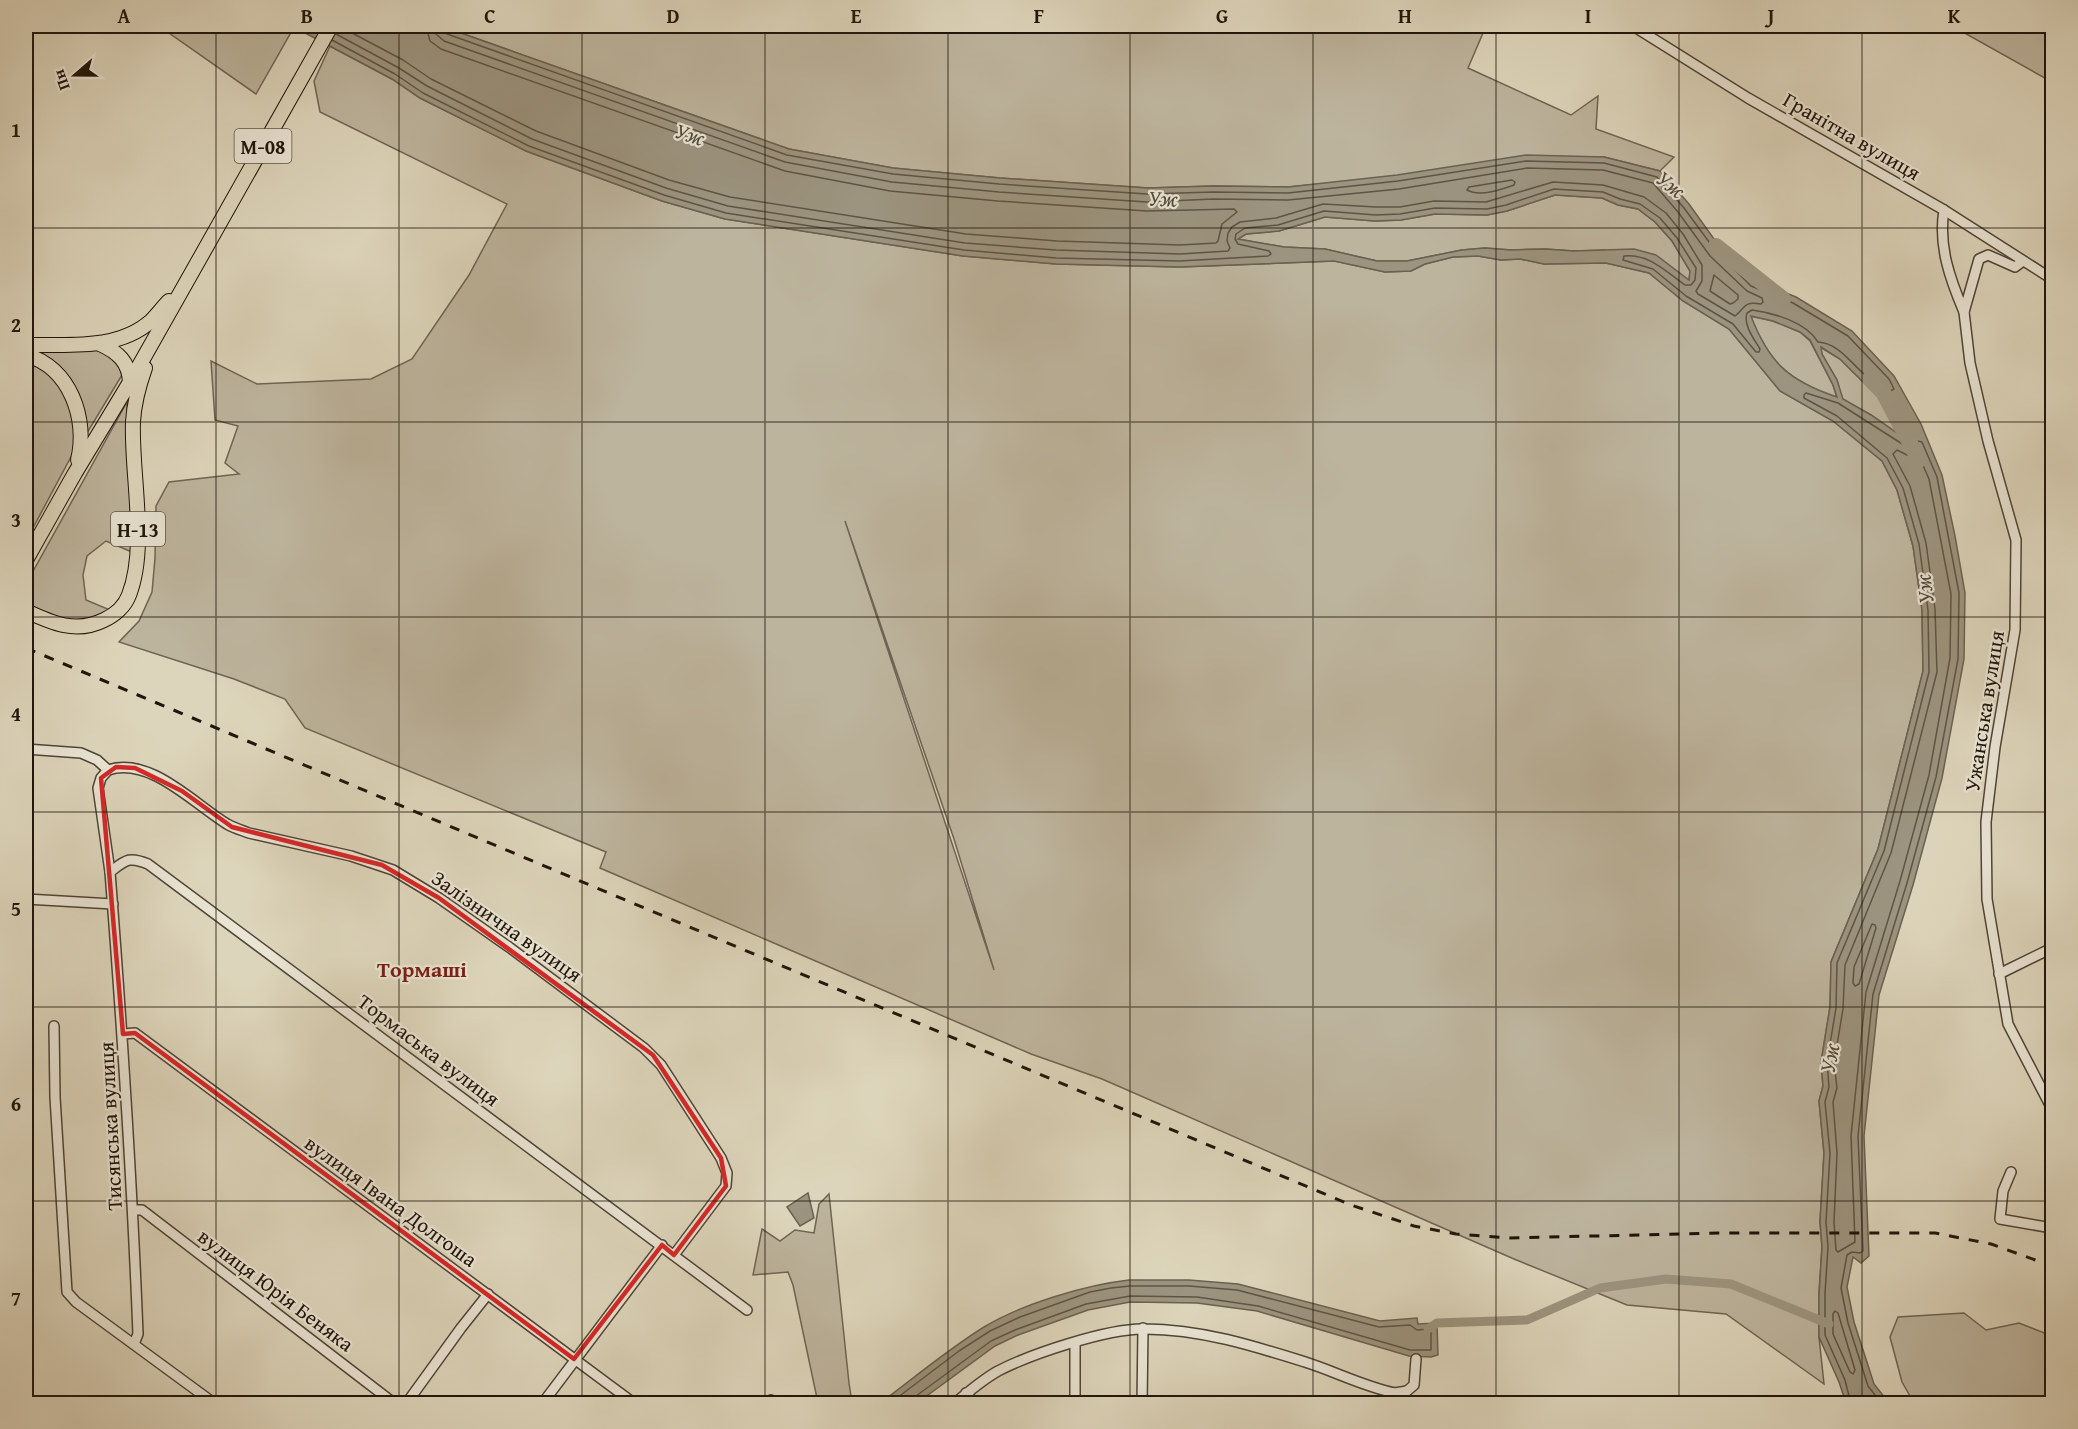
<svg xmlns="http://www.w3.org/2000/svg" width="2078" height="1429" font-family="'Gentium Book Plus',serif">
  <rect width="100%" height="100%" fill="#ddd5bb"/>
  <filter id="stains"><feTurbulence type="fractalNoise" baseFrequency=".00333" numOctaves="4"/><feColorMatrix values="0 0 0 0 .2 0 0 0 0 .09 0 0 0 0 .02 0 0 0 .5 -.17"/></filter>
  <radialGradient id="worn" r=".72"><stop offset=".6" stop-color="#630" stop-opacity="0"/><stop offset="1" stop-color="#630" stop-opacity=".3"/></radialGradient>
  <g fill="#bdb49d" stroke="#6e6454" stroke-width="1.5" fill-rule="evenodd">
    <path d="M159 26H292L294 27 256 94Z"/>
    <path d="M441 26H1486L1468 68 1571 115 1598 96 1596 129 1674 157 1660 171 1604 157 1288 187 1213 186 1148 188 1000 178 893 168 789 149Z"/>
    <path d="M1952 26H2052V82Z"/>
    <path d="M330 46 392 79 420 98 526 151 662 201 725 219 963 256 1056 264 1180 267 1335 261 1385 272 1411 271 1425 264 1453 257 1478 256 1501 260 1520 259 1544 264 1606 263 1649 273 1683 301 1729 329 1780 391 1833 421 1882 461 1897 490 1913 546 1922 610 1923 671 1878 849 1831 962 1830 1007 1821 1062 1823 1086 1819 1101 1824 1153 1820 1222 1822 1247 1819 1294V1337L1824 1384 1726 1314 1627 1305 1514 1259 1102 1079 1031 1054 600 868 606 852 305 728 285 699 234 679 119 642 139 621 152 592 155 558 156 506 169 482 239 474 225 463 238 426 215 420 211 361 257 384 371 379 412 359 469 275 507 204 320 112 314 81ZM845 521 954 839 994 970Z"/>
    <path d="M1555 195 1602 198 1618 205 1638 209 1655 222 1672 241 1690 271 1689 281 1605 250 1574 251 1545 249 1511 250 1485 248 1462 250 1407 261H1377L1325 249 1284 247 1238 239 1246 234 1279 231 1325 217 1375 221 1401 220 1435 214 1487 215 1507 211Z"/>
    <path d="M1750 316 1773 321 1800 332 1810 341 1833 385 1837 398C1789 381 1770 364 1750 316Z"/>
    <path d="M1820 347 1840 359 1862 381 1885 396 1899 412 1912 434 1910 442 1871 415 1842 399 1837 380 1822 354Z"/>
    <path d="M94 349C109 353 119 360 122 375L87 433 72 389 33 351Z"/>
    <path d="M26 359 41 365 65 391 76 419 73 453 26 541V464L32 453 26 450Z"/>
    <path d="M127 402 132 552 106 541 87 556 83 575 86 600 110 610C104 613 96 618 89 620 67 625 44 613 26 603V584Z"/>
    <path d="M829 1194 849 1383 852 1403H818L793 1285 788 1272 753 1275 762 1229 780 1241 795 1230 814 1233 819 1204Z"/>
    <path d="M1964 1313 1986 1330 2019 1323 2052 1336V1403H1914L1902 1382 1890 1337 1898 1317Z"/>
  </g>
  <g fill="#9c947f" stroke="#6a6151" stroke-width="1.5" fill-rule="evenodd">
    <path d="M292 26H441L789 149 893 168 1000 178 1148 188 1213 186 1288 187 1397 175 1526 155 1604 157 1660 171 1689 204 1719 246 1756 281 1796 297 1852 331 1894 376 1921 424 1942 475 1955 536 1965 593 1964 659 1942 778 1913 885 1879 995 1864 1136 1869 1256 1861 1263 1853 1257 1847 1287 1854 1322 1874 1384 1889 1403H1846L1839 1382 1819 1337V1294L1822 1247 1820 1222 1824 1153 1819 1101 1823 1086 1821 1062 1830 1007 1831 962 1878 849 1923 671 1922 610 1913 546 1897 490 1882 461 1833 421 1780 391 1729 329 1683 301 1649 273 1606 263 1544 264 1520 259 1501 260 1478 256 1453 257 1425 264 1411 271 1385 272 1334 261 1180 267 1056 264 963 256 725 219 662 201 526 151 420 98 392 79ZM1555 195 1602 198 1618 205 1638 209 1655 222 1672 241 1690 271 1689 280 1656 255 1634 249 1574 251 1545 249 1511 250 1485 248 1462 250 1407 261H1377L1325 249 1284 247 1238 239 1246 234 1279 231 1325 217 1375 221 1401 220 1435 214 1487 215 1507 211ZM1751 316 1773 321 1800 332 1810 340 1833 385 1837 397C1789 381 1769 363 1751 316ZM1821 347 1840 359 1862 381 1885 396 1899 412 1912 434 1910 442 1871 415 1843 399 1837 380 1822 354Z"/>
    <path d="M808 1193 814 1218 800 1226 787 1207Z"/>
    <path d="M1129 1280H1189L1238 1284 1380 1321 1417 1318 1418 1324 1437 1323 1438 1355 1431 1357 1409 1356 1257 1311 1197 1303 1130 1302 1088 1310 1018 1335 995 1346 917 1403 879 1404C914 1378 947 1350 984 1327 1022 1304 1085 1285 1129 1280Z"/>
  </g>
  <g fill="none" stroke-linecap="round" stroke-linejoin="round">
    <g stroke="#5e5445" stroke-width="1.5">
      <path d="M339 26 403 60 431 79 536 131 669 180 730 197 966 234 1057 241 1180 245 1216 243 1218 241 1222 224 1237 212 1234 209 1147 211 998 201 890 191 785 171 441 49 430 41 426 26"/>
      <path d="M336 34 399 68 427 86 532 139 666 188 728 206 965 243 1056 250 1180 254 1228 251 1230 248 1227 241 1228 233 1232 227 1240 222 1276 218 1323 204 1376 207H1400L1434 201 1486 202 1553 182 1603 185 1644 197 1666 213 1683 234 1702 265V281L1696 291 1698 294 1735 316C1746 308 1742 301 1761 304L1763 302 1762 298 1747 291 1710 256 1678 212 1653 183 1603 170 1527 168 1399 189 1288 200 1213 199 1147 202 999 192 892 182 785 162 444 41 436 34 435 26"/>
      <path d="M332 40 395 74 423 93 529 146 664 195 726 213 964 250 1056 258 1180 261 1268 256 1271 254 1269 251 1238 244 1235 239 1236 234 1245 228 1278 225 1324 211 1376 215 1400 214 1435 208 1487 209 1506 205 1554 189 1603 192 1620 199 1640 204 1660 218 1677 238 1696 268 1695 280 1691 285H1685C1665 271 1650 254 1624 256L1623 260 1653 269 1686 296 1733 324 1756 352H1759L1760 349C1754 339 1743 325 1747 313L1752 310C1774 313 1806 322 1818 342 1838 343 1851 363 1865 375 1872 382 1882 386 1890 391L1894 389 1889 379 1848 336 1793 303 1751 286 1715 250 1684 208 1657 177 1604 163 1526 161 1398 181 1288 193 1213 192 1147 194 999 184 893 174 787 155 447 34 443 31 442 26"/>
      <path d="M1512 180 1515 182 1514 185C1500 190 1480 197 1467 190L1469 187Z"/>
      <path d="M1714 275 1738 295V299L1733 303 1730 304 1710 291Z"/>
      <path d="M1897 450 1907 455 1918 454 1929 479 1951 594 1950 658 1929 775 1900 881 1866 992 1851 1136 1855 1242 1838 1252 1836 1250 1834 1222 1837 1153 1833 1102 1837 1088 1834 1063 1843 1009 1845 965 1891 853 1937 672 1935 609 1926 543 1910 486 1893 454Z"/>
      <path d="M1872 924 1875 925 1876 928 1859 984 1855 986 1853 983 1854 967Z"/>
      <path d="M1835 1311 1838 1313 1855 1370 1853 1374 1850 1372 1833 1334V1314Z"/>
      <path d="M889 1404 959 1351 990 1331 1020 1317 1090 1292 1111 1288 1130 1286H1189L1237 1290 1379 1327 1410 1325 1417 1330 1429 1329 1431 1332V1350H1410L1258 1306 1197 1297 1130 1296 1086 1304 1015 1330 991 1341 916 1396 914 1404"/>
      <path d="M1851 1404 1845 1380 1825 1335V1294L1828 1247 1826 1222 1830 1153 1825 1102 1829 1087 1827 1062 1836 1008 1837 963 1884 851 1929 672 1928 610 1919 544 1903 488 1887 458 1837 416 1804 398V395L1806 393 1838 403 1907 447 1913 446 1918 441 1922 442 1937 477 1959 593 1958 659 1936 777 1907 883 1873 994 1858 1136 1863 1251 1860 1253 1852 1252 1847 1255 1841 1288 1848 1323 1868 1386 1882 1404"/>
    </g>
    <path stroke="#9c947f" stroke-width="9" d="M1428 1329 1437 1323 1527 1320 1600 1288 1666 1279 1731 1284 1829 1324"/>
    <g stroke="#9c947f" stroke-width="16">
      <path d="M1716 246 1783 299"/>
      <path d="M1870 379 1883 392 1919 460"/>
    </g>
    <defs>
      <g id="minor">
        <path d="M1633 26 1748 98 1944 210 2052 279"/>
        <path d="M1944 210C1938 246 1950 279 1964 312"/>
        <path d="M2023 261 2015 267 1988 255 1979 259 1964 312 1970 363 1988 441 2016 540 2015 630 1995 747 1986 822 1987 899 2008 1024 2052 1109"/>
        <path d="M26 749 81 753 97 760 108 770C150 756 194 804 227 824 234 828 241 830 249 833L351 856 393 870 439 898 509 947 644 1048 661 1065 721 1158 727 1173 726 1186 674 1255"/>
        <path d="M108 770 101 778 98 788 110 872"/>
        <path d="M26 899 113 904"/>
        <path d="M1999 974 2052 948"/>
        <path d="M54 1026 55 1097 67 1292 76 1302 215 1404"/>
        <path d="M123 1034 135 1033 635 1404"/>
        <path d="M2011 1172 2003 1191 2000 1219 2052 1228"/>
        <path d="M133 1210H142L395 1404"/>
        <path d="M1075 1343V1404"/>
        <path d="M134 1344 138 1334C132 1180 122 1026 110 872 126 860 129 856 148 864L747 1310"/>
        <path d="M966 1393 975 1404"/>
        <path d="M406 1404 461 1328 488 1294"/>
        <path d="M542 1404 662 1245"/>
        <path d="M769 1404 771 1400"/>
        <path d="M954 1404C968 1392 982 1380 998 1371 1031 1354 1108 1328 1145 1329 1200 1329 1254 1346 1305 1362 1334 1371 1365 1387 1395 1393L1407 1391 1414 1385 1416 1359"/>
        <path d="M1142 1404 1143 1328"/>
      </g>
      <g id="highway">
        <path d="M100 344C118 352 129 362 130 382"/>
        <path d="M26 345C67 344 117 351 151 321 157 315 163 307 169 301"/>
        <path d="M26 355C70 367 88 419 78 460"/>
        <path d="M26 560 75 473 130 382 331 26"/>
        <path d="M26 611C52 623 76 634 104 620 115 615 125 606 129 595 148 546 131 474 133 422 134 403 139 385 145 368"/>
      </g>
    </defs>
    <use href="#minor" stroke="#4e4537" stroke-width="12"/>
    <use href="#highway" stroke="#1f150b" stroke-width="16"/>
    <use href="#minor" stroke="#e9e4d3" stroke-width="9"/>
    <use href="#highway" stroke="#ddd5bb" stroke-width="14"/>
    <path stroke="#1f150b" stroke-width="3" stroke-dasharray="10 10" stroke-linecap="butt" d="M26 648 1351 1205 1414 1226 1456 1234 1508 1238 1723 1233H1935L1991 1244 2052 1266"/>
  </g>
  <path fill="none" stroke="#d62828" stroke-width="4.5" stroke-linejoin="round" d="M116 767 135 768 182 791 232 827 382 865 439 898 653 1055 721 1158 726 1186 674 1255 662 1245 574 1359 135 1033 123 1034 101 778Z"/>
  <path fill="none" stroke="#1f150b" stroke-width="1.5" stroke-opacity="0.55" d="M216 26V1404M399 26V1404M582 26V1404M765 26V1404M948 26V1404M1130 26V1404M1313 26V1404M1496 26V1404M1679 26V1404M1862 26V1404M26 228H2052M26 422H2052M26 617H2052M26 812H2052M26 1007H2052M26 1201H2052"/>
  <g text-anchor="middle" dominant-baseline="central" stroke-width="4.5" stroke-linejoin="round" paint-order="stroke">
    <g fill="#e9e4d3" stroke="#5c5347" stroke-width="1.5">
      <rect x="234.5" y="129" width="57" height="34" rx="4.5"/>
      <rect x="111" y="512" width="54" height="34" rx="4.5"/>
    </g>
    <g font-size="20" font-weight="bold" fill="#1f150b">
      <text x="263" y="146">М-08</text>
      <text x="138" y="529">Н-13</text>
    </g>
    <g font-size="21" fill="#1f150b" stroke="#e9e4d3">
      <text transform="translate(1852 136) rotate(30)">Гранітна вулиця</text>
      <text transform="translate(1984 711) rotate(-81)">Ужанська вулиця</text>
      <text transform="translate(507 926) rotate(35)">Залізнична вулиця</text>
      <text transform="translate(429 1050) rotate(37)">Тормаська вулиця</text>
      <text transform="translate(110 1126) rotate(-93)">Тисянська вулиця</text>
      <text transform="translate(391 1201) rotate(36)">вулиця Івана Долгоша</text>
      <text transform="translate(276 1290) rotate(37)">вулиця Юрія Беняка</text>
    </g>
    <g font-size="22" font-style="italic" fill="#514839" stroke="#e9e4d3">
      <text transform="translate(690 134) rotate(18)">Уж</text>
      <text transform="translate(1671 184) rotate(38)">Уж</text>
      <text transform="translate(1163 198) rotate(2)">Уж</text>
      <text transform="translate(1924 589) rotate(-97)">Уж</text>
      <text transform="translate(1829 1058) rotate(-80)">Уж</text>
    </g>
    <g font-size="22" font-weight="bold" fill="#7a1f14" stroke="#e9e4d3">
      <text x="422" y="969">Тормаші</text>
    </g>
  </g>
  <rect width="2078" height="1429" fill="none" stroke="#ddd5bb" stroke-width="66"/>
  <g transform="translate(75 75) rotate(250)" stroke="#e9e4d3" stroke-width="4.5" paint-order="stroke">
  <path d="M0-4.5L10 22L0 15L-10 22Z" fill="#1f150b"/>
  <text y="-9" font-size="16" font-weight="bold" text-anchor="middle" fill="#1f150b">Пн</text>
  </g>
  <rect x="33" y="33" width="2012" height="1363" fill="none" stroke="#1f150b" stroke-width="2"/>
  <g font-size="20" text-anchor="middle" font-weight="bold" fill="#1f150b">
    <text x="124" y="23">A</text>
    <text x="307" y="23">B</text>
    <text x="490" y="23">C</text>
    <text x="673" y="23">D</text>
    <text x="856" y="23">E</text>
    <text x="1039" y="23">F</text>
    <text x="1222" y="23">G</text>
    <text x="1405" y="23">H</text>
    <text x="1588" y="23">I</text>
    <text x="1771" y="23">J</text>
    <text x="1954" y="23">K</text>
    <text x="16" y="137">1</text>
    <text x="16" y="332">2</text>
    <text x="16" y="527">3</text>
    <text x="16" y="721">4</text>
    <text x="16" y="916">5</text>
    <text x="16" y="1111">6</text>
    <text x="16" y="1305">7</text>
  </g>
  <rect width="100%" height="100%" filter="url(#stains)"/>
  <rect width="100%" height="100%" fill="url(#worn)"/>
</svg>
